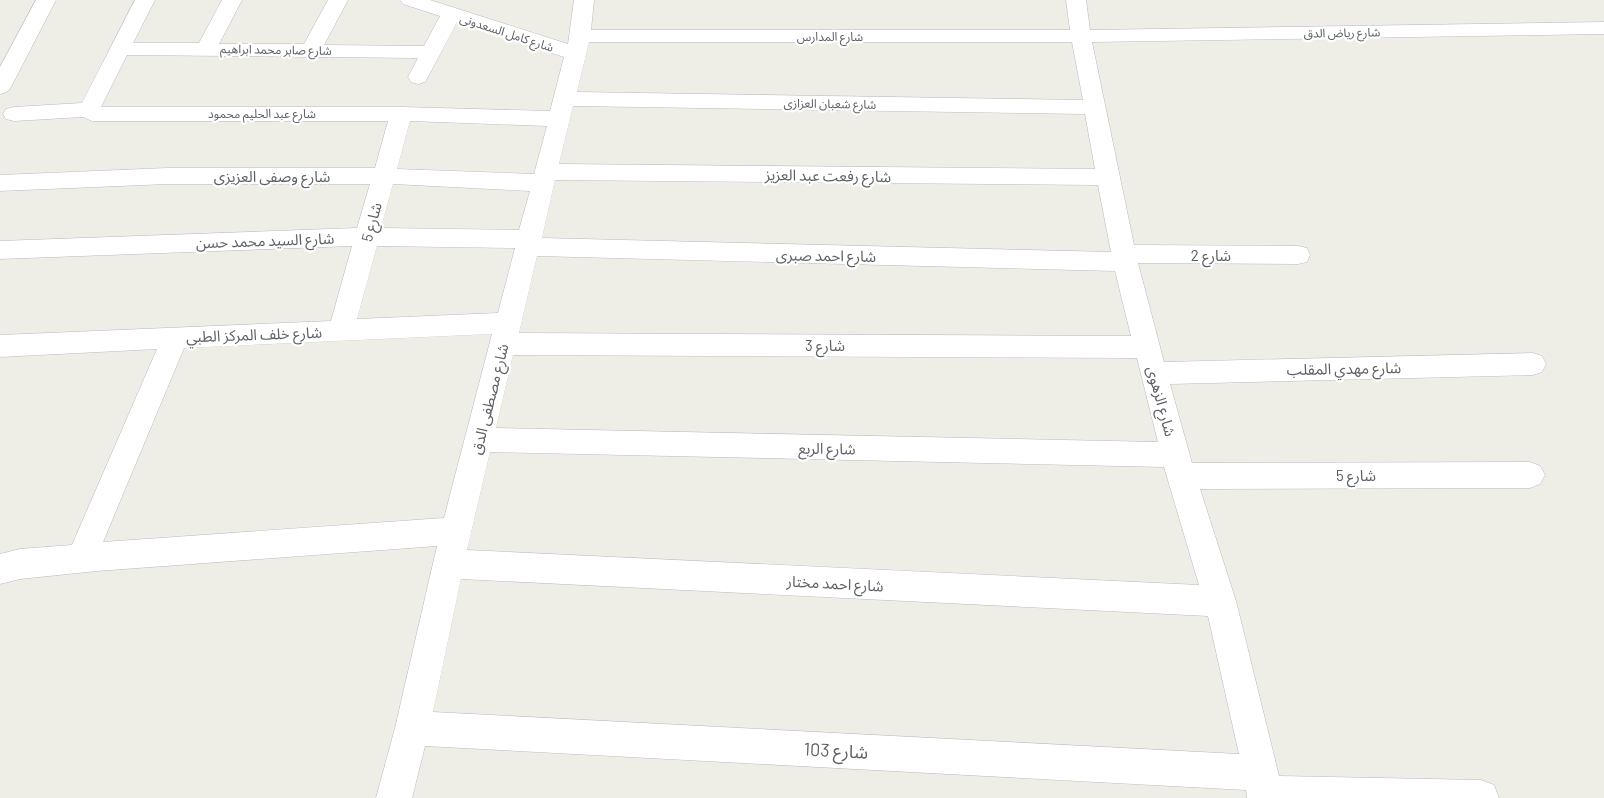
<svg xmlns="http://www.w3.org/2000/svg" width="1604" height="798" font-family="Barlow,'Noto Sans Arabic',sans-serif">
  <rect width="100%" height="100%" fill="#eeeee6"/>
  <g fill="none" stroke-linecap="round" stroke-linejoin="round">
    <defs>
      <g id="minor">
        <path d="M36 0H56L11 87 7 92 0 94V67Z"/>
        <path d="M135 0H155L133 43H199L222 0H242L219 44H304L328 0H348L324 45 424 46 440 16 403 4 400 0H430L568 44 574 0H594L591 30H1070L1066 0H1086L1090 30 1604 22V34L1092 42 1134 245 1298 246 1307 248 1310 255 1307 262 1298 264 1138 263 1164 362 1533 353 1542 356 1546 364 1542 372 1533 375 1170 384 1192 463 1530 462 1540 466 1545 475 1540 484 1530 488 1200 489 1236 601 1279 776 1481 780 1494 785 1499 798H1247L1246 790 425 746 412 798H376L395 728 437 546 97 571 20 579 0 584V554L20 549 72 545 157 349 0 357V335L331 321 352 246 0 259V241L357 228 370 184H167L0 191V175L167 168H375L388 121H92L83 117 14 121 6 119 3 114 6 109 14 107 82 103ZM457 22 564 57 550 111 401 107H101L127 55 418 58 408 77 411 82 418 84 425 82 428 77ZM589 42H1072L1083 100 577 92ZM573 106 1085 114 1095 169 559 164ZM410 121 547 126 534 174 397 169ZM555 180 1098 185 1111 252 542 238ZM393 184 530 191 519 230 381 228ZM377 246 515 248 498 313 357 319ZM537 256 1115 271 1131 336 519 333ZM492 334 444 518 103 542 184 348ZM513 355 1137 358 1158 442 496 428ZM490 452 1164 467 1199 585 467 550ZM461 579 1208 616 1239 754 433 712Z"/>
      </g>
    </defs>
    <use href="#minor" stroke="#b8babe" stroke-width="1"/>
    <use href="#minor" fill="#fff" fill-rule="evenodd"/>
  </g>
  <g text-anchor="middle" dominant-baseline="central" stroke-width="4.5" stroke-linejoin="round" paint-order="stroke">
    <g font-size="12" fill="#5e6065" stroke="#fff">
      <text transform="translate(507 32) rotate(18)">شارع كامل السعدونى</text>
      <text transform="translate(1342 32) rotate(-1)">شارع رياض الدق</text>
      <text x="830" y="36">شارع المدارس</text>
      <text transform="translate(276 49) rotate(1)">شارع صابر محمد ابراهيم</text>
      <text transform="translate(830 103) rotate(1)">شارع شعبان العزازى</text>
      <text x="262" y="113">شارع عبد الحليم محمود</text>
    </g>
    <g font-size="15" fill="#5e6065" stroke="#fff">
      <text transform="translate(828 175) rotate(1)">شارع رفعت عبد العزيز</text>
      <text x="272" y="176">شارع وصفى العزيزى</text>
      <text transform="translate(371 222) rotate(-75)">شارع 5</text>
      <text transform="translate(265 240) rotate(-2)">شارع السيد محمد حسن</text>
      <text transform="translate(826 255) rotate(1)">شارع احمد صبرى</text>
      <text x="1211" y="255">شارع 2</text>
      <text transform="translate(254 334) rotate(-2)">شارع خلف المركز الطبي</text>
      <text x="825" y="345">شارع 3</text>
      <text transform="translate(1344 368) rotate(-1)">شارع مهدي المقلب</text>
      <text transform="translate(489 399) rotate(-76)">شارع مصطفى الدق</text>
      <text transform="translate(1162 401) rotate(75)">شارع الزهوى</text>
      <text transform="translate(827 448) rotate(1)">شارع الربع</text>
      <text x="1356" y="475">شارع 5</text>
      <text transform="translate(835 583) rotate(3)">شارع احمد مختار</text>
    </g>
    <g font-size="18" fill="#5e6065" stroke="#fff">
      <text transform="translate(836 750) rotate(3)">شارع 103</text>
    </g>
  </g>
</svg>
